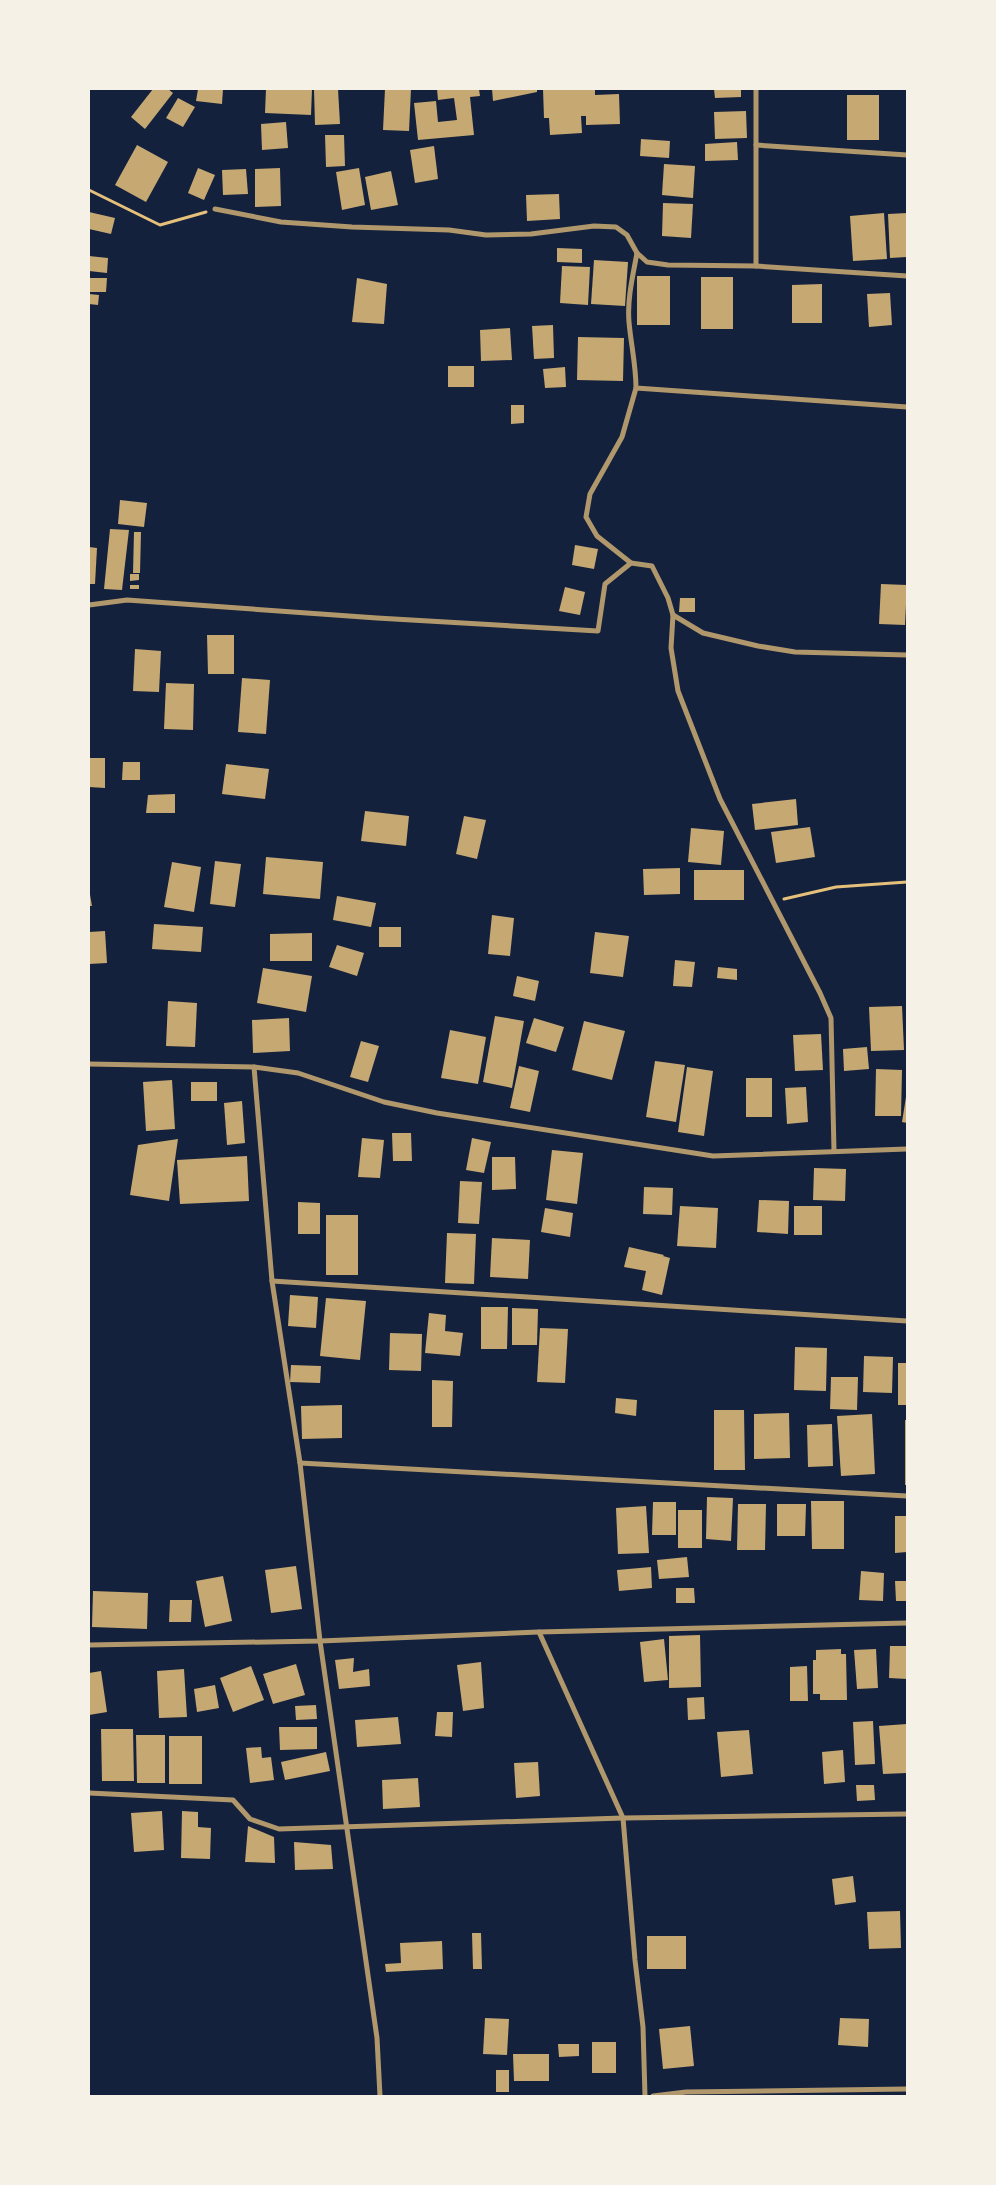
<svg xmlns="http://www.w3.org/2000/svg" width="996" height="2185" font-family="'DejaVu Sans',sans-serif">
  <rect width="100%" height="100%" fill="#14213d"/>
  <g fill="#c6a872">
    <path d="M153 89H168L173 93 145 129 131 117Z"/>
    <path d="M198 89H223L222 104 196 101Z"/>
    <path d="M266 89H312L311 115 265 113Z"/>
    <path d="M314 89H338L340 124 315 125Z"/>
    <path d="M385 89H411L409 131 383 130Z"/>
    <path d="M437 89H479L480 96 470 97 474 135 418 140 414 103 436 101 438 122 457 120 454 98 438 100Z"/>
    <path d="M492 89H537V92L493 101Z"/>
    <path d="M543 89H595V95L619 94 620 124 586 125V116H581L582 133 550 135 549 118H544Z"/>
    <path d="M714 89H741V97L715 98Z"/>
    <rect x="847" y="95" width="32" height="45"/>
    <path d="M178 98 195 107 183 127 166 118Z"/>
    <path d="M746 111 747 138 715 139 714 112Z"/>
    <path d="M286 122 288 148 262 150 261 124Z"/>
    <path d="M325 135H344L345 166 326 167Z"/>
    <path d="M641 139 670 141 669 158 640 156Z"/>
    <path d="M737 142 738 160 705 161V144Z"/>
    <path d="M137 145 168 162 146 202 115 185Z"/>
    <path d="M434 146 438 179 415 183 410 150Z"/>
    <path d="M664 164 695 166 693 198 662 195Z"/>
    <path d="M198 168 215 175 204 200 188 193Z"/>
    <path d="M280 168 281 206 255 207V169Z"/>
    <path d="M359 168 365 205 342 210 336 172Z"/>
    <path d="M246 169 248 194 223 195 222 170Z"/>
    <path d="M391 171 398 205 371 210 365 177Z"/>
    <path d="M559 194 560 219 527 221 526 195Z"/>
    <path d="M663 203 693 204 691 238 662 236Z"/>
    <path d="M89 212 115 218 111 234 89 229Z"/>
    <path d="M884 213 887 259 853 261 850 216Z"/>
    <path d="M907 213V257L890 258 888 214Z"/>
    <path d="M557 248 582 249V263L557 262Z"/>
    <path d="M89 256 108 258 107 273 89 271Z"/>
    <path d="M594 260 628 262 625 306 591 304Z"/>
    <path d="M562 266 590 267 588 305 560 303Z"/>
    <rect x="637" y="276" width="33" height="49"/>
    <rect x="701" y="277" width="32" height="52"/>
    <path d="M89 278H107L106 292H89Z"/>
    <path d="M357 278 387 284 384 324 352 322Z"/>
    <path d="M822 284V323H792V285Z"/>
    <path d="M890 293 892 325 869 327 867 294Z"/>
    <path d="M89 294 99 295 98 305 89 304Z"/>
    <path d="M553 325 554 358 534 359 532 326Z"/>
    <path d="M510 328 512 360 481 361 480 330Z"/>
    <path d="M578 337 624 338 623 381 577 380Z"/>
    <rect x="448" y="366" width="26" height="21"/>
    <path d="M565 367 566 387 545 388 543 369Z"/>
    <path d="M511 405H524V423L511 424Z"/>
    <path d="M120 500 147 503 144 527 118 524Z"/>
    <path d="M110 529 129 530 122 590 104 589Z"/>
    <path d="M134 532H141L140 573H133Z"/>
    <path d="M575 545 598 549 594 569 572 565Z"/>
    <path d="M89 547 97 548 95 584H89Z"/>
    <path d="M130 574H139V580L130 581Z"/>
    <path d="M881 584 907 585 905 625 879 624Z"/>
    <rect x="130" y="585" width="9" height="4"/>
    <path d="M565 587 585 592 580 615 559 611Z"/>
    <path d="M680 598H695V612H679Z"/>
    <path d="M207 635H234V674H208Z"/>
    <path d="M135 649 161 651 159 692 133 691Z"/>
    <path d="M242 678 270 680 266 734 238 732Z"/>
    <path d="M166 683 194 684 193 730 164 729Z"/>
    <path d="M89 758H105V788L89 787Z"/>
    <path d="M123 762H140V780H122Z"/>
    <path d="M226 764 269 769 265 799 222 794Z"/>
    <path d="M175 794V813H146L148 795Z"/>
    <path d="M796 799 798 825 755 830 752 804Z"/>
    <path d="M365 811 409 816 406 846 361 841Z"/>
    <path d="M464 816 486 820 477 859 456 854Z"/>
    <path d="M810 827 815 857 776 863 771 832Z"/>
    <path d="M691 828 724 831 721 865 688 862Z"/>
    <path d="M266 857 323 862 320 899 263 894Z"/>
    <path d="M215 861 241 864 235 907 210 904Z"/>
    <path d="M172 862 201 867 194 912 164 907Z"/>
    <path d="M680 868V894L644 895 643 869Z"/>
    <rect x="694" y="870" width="50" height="30"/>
    <path d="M89 889 92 906H89Z"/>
    <path d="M337 896 376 903 371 927 333 920Z"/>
    <path d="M492 915 514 918 510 956 488 954Z"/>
    <path d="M154 924 203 927 201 952 152 949Z"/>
    <rect x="379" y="927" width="22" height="20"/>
    <path d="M105 931 107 963 89 964V932Z"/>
    <path d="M595 932 629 936 623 977 590 973Z"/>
    <path d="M312 933V961H270V934Z"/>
    <path d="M337 945 364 953 357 976 329 967Z"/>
    <path d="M675 960 695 962 692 987 673 986Z"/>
    <path d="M718 967 737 969V980L717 978Z"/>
    <path d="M263 968 312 976 306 1012 257 1003Z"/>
    <path d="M517 976 539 981 535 1001 513 996Z"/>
    <path d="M168 1001 197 1003 195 1047 166 1046Z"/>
    <path d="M902 1006 904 1050 871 1051 869 1007Z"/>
    <path d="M495 1016 524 1021 512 1088 483 1082Z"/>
    <path d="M289 1018 290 1051 253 1053 252 1020Z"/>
    <path d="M534 1018 564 1027 556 1052 526 1043Z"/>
    <path d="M584 1021 625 1031 612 1080 572 1070Z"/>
    <path d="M450 1030 486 1037 478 1084 441 1078Z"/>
    <path d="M821 1034 823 1070 795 1071 793 1035Z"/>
    <path d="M361 1041 379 1046 368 1082 350 1077Z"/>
    <path d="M867 1047 869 1069 844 1071 843 1049Z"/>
    <path d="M655 1061 685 1065 676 1122 646 1117Z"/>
    <path d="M519 1066 539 1071 530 1112 510 1108Z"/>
    <path d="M687 1067 713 1071 704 1136 678 1132Z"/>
    <path d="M876 1069 902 1070 901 1116H875Z"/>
    <rect x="746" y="1078" width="26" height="39"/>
    <path d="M172 1080 175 1129 146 1131 143 1082Z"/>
    <rect x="191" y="1082" width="26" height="19"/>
    <path d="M806 1087 808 1122 787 1124 785 1088Z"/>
    <path d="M906 1097H907V1123L902 1122Z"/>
    <path d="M242 1101 245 1143 227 1145 224 1103Z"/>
    <path d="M392 1133H411L412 1161H393Z"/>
    <path d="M362 1138 384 1140 380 1178 358 1177Z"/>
    <path d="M472 1138 491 1142 484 1173 466 1170Z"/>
    <path d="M178 1139 169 1201 130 1195 138 1145Z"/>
    <path d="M552 1150 583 1153 577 1204 546 1200Z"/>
    <path d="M247 1156 249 1201 180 1204 177 1160Z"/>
    <path d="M492 1157H515L516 1189 492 1190Z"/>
    <path d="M814 1168 846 1169 845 1201 813 1200Z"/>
    <path d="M460 1181 482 1182 479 1224 458 1223Z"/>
    <path d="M644 1187 673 1188 672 1215 643 1214Z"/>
    <path d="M759 1200 789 1201 788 1234 757 1232Z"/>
    <path d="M298 1202 320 1203V1234H298Z"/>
    <path d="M680 1206 718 1208 716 1248 677 1246Z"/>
    <rect x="794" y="1206" width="28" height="29"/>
    <path d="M545 1208 573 1213 570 1237 541 1232Z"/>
    <rect x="326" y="1215" width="32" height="60"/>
    <path d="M447 1233 476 1234 474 1284 445 1283Z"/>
    <path d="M492 1238 530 1240 528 1279 490 1277Z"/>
    <path d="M629 1247 664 1255 663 1256 670 1258 662 1295 642 1290 646 1271 624 1267Z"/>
    <path d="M290 1295 318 1297 316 1328 288 1326Z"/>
    <path d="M326 1298 366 1301 360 1360 320 1356Z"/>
    <path d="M481 1307H508L507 1349H481Z"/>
    <path d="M512 1308 538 1309 537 1345H512Z"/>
    <path d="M429 1313 446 1315 445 1331 463 1333 460 1356 425 1353Z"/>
    <path d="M540 1328 568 1329 565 1383 537 1382Z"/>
    <path d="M390 1333 422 1334 421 1371 389 1370Z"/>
    <path d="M795 1347 827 1348 826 1391 794 1390Z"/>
    <path d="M864 1356 893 1357 892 1393 863 1392Z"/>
    <rect x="898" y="1363" width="9" height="42"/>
    <path d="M291 1365 321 1366 320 1383 290 1382Z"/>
    <path d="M831 1377H858L857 1410 830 1409Z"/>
    <path d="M432 1380 453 1381 452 1427H432Z"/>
    <path d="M616 1398 637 1400 636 1416 615 1413Z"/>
    <path d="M342 1405V1438L302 1439 301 1406Z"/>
    <path d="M714 1410H744L745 1470H714Z"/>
    <path d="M789 1413 790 1458 754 1459V1414Z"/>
    <path d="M872 1414 875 1474 841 1476 837 1416Z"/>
    <rect x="905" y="1420" width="2" height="65"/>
    <path d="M832 1424 833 1466 808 1467 807 1425Z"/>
    <path d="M707 1497 733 1498 731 1541 706 1539Z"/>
    <path d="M811 1501H844V1549H812Z"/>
    <path d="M653 1502H676V1535H652Z"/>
    <path d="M738 1504H766L765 1550H737Z"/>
    <path d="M777 1504H806L805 1536H777Z"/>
    <path d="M646 1506 649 1553 618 1554 616 1508Z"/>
    <rect x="678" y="1510" width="24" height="38"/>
    <path d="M895 1516H907V1552L895 1553Z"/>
    <path d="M687 1557 689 1577 659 1579 657 1560Z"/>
    <path d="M296 1566 302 1609 271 1613 265 1570Z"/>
    <path d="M651 1567 652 1588 619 1591 617 1570Z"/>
    <path d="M861 1571 884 1573 883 1601 859 1600Z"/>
    <path d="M223 1576 232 1621 205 1627 196 1581Z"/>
    <path d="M895 1581H907V1601H896Z"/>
    <path d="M676 1588H694L695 1603H676Z"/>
    <path d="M93 1591 148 1593 147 1629 92 1627Z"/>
    <path d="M170 1600H192L191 1622H169Z"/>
    <path d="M700 1635 701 1687 669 1688V1636Z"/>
    <path d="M664 1639 668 1680 644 1682 640 1642Z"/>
    <path d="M890 1646H907V1679L889 1678Z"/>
    <path d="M841 1649V1654H846L847 1700H820V1694H813V1660H816V1650Z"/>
    <path d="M876 1649 878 1688 857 1689 854 1650Z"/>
    <path d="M354 1658 353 1672 369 1669 370 1686 339 1689 335 1660Z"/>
    <path d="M481 1662 484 1708 463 1711 457 1665Z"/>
    <path d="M296 1664 305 1695 273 1704 263 1674Z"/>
    <path d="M251 1666 264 1700 233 1712 220 1678Z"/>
    <path d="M807 1666 808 1701H790V1667Z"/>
    <path d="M184 1669 187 1717 159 1718 157 1671Z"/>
    <path d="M101 1671 107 1712 89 1715V1673Z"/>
    <path d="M215 1685 219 1708 197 1712 194 1689Z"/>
    <path d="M704 1697 705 1719 688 1720 687 1698Z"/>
    <path d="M316 1705 317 1719 296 1720 295 1706Z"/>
    <path d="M437 1712H453L452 1737 435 1736Z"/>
    <path d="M398 1717 401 1744 357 1747 355 1720Z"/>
    <path d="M873 1721 875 1764 855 1765 853 1722Z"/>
    <path d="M907 1724V1773L883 1774 879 1726Z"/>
    <path d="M279 1727H317V1749L280 1750Z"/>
    <path d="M101 1729H133L134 1781H102Z"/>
    <path d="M749 1730 753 1774 721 1777 717 1732Z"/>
    <path d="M136 1735H165V1783H137Z"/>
    <rect x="169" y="1736" width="33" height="48"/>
    <path d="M261 1747 262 1758 271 1757 274 1780 250 1783 246 1748Z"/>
    <path d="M843 1750 845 1782 824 1784 822 1752Z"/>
    <path d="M326 1752 330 1771 285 1780 281 1762Z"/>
    <path d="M538 1762 540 1796 516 1798 514 1763Z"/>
    <path d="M418 1778 420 1807 383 1809 382 1780Z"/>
    <path d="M856 1785H874L875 1800 857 1801Z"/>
    <path d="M162 1811 164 1850 134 1852 131 1813Z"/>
    <path d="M182 1811 198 1812V1827L211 1828 210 1859 181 1858Z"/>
    <path d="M248 1826 274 1837 275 1863 245 1862Z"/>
    <path d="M294 1842 331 1845 333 1869 295 1870Z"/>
    <path d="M853 1876 856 1902 835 1905 832 1879Z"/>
    <path d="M900 1911 901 1948 869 1949 867 1912Z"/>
    <path d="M472 1933H481L482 1969H473Z"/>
    <rect x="647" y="1936" width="39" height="33"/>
    <path d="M442 1941 443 1969 386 1972 385 1964 401 1963 400 1943Z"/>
    <path d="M485 2018 509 2019 507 2055 483 2054Z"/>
    <path d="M840 2018 869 2019 868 2047 838 2045Z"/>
    <path d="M690 2026 694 2066 663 2069 659 2029Z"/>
    <rect x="592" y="2042" width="24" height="31"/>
    <path d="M558 2044H579V2056L559 2057Z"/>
    <path d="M513 2054H549V2081H514Z"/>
    <rect x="496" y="2070" width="13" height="22"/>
  </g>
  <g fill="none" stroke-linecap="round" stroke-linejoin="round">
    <g stroke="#e5c07b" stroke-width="3">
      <path d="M89 190 160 225 206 212"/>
      <path d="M784 899 836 887 907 882"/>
    </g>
    <g stroke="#b1986c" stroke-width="5">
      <path d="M756 89V266"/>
      <path d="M756 145 907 155"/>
      <path d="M215 209 281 222 352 227 449 230 486 235 531 234 594 226 616 227 627 235 637 253 647 262 668 265 756 266 907 276"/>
      <path d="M637 253C633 275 627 299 629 322 631 345 636 365 636 388L907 407"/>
      <path d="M631 563 597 536 586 517 590 494 622 437 636 388"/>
      <path d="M89 605 127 600 377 618 598 631 605 584 631 563 652 566 668 598 673 615 671 648 678 691 720 799 820 993 831 1018 834 1151"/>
      <path d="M673 615 703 633 758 646 795 652 907 655"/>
      <path d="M89 1064 254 1067 298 1073 384 1102 437 1113 713 1156 907 1149"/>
      <path d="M254 1067 272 1281 300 1463 320 1641 377 2038 380 2096"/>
      <path d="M272 1281 907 1321"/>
      <path d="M300 1463 907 1496"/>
      <path d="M539 1632 623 1818 635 1960 643 2027 645 2096"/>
      <path d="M89 1645 320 1641 539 1632 907 1623"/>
      <path d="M89 1793 233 1800 250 1819 279 1829 623 1818 907 1814"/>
      <path d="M653 2096 686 2092 907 2089"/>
    </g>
  </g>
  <rect width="996" height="2185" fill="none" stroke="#f6f1e7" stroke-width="180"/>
</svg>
